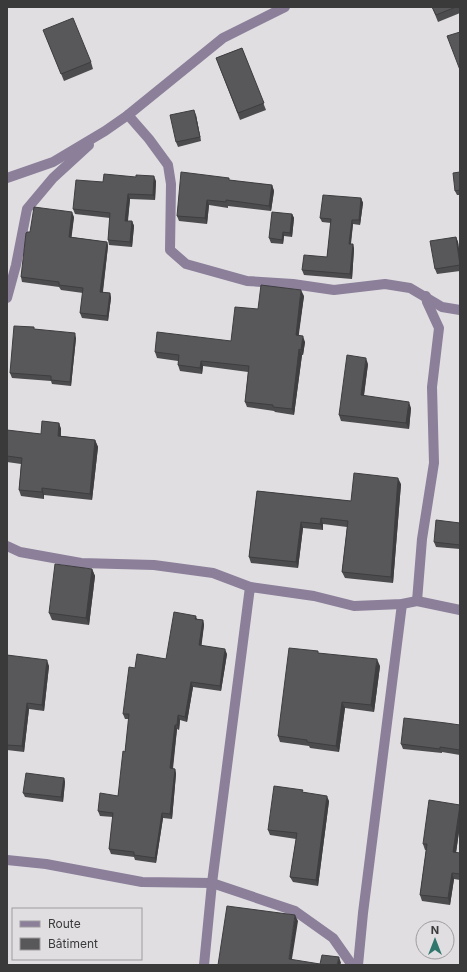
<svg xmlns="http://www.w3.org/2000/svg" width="467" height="972" font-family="Inter,sans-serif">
  <rect width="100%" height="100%" fill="#e0dee1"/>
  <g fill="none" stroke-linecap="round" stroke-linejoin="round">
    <g stroke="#8b7f9a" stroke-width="10">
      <path d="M128 115 149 139 168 165 171 184 170 250 186 264 247 281 293 284 334 290 385 284 410 288 442 307 460 310"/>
      <path d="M7 178 53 162 105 131 128 115 223 38 285 7"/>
      <path d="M7 298 16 265 27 209 53 178 89 145"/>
      <path d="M7 546 20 552 81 563 154 565 213 573 250 587 314 596 354 606 402 604 417 601 460 610"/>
      <path d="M417 601 422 539 434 463 432 387 439 328 427 302 426 296"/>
      <path d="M7 860 46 864 142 882 212 883 295 911 333 938 352 965"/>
      <path d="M204 965 212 883 250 587"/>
      <path d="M358 965 363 913 402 604"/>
    </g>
  </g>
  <g fill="#4c4b4d">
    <path d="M432 7H460V13L438 22Z"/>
    <path d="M46 37 91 62 93 69 64 81Z"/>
    <path d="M242 48 266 110 240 120 216 58Z"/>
    <path d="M196 115 201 141 178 147 176 142Z"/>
    <path d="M460 172V195H457L455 191Z"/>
    <path d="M229 178V180L272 185 274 191 271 211 228 206V208L209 205 207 224 179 221 177 216Z"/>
    <path d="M156 181 155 200 130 199 128 221H132L134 226 132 247 109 245 108 240 110 218 75 214 73 209Z"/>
    <path d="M361 198 363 203 360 225 353 224 351 244H353L354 249 352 279 304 275 302 270 327 257 331 223 322 222 320 218Z"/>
    <path d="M292 214 294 218 292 237 284 236 283 244 271 243 269 238Z"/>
    <path d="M74 217 71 237 107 242 108 246 103 292 110 293 111 298 108 321 82 318 80 313 83 293 61 290 59 287 22 282 21 277 30 232Z"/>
    <path d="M456 237 458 242 460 256V271L437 274 435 269Z"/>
    <path d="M304 296 298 336 305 342 303 355H302L294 415 275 412 274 411 247 407 245 402 248 372 203 366 202 374 180 371 178 365V361L157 358 155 352 231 341 258 309Z"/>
    <path d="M35 329 76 338 71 386 52 384 51 381 12 378 10 373Z"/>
    <path d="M368 364 364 396 411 408 409 429 341 421 339 415Z"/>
    <path d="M59 423 61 429V436L95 440 98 447 92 500 44 495V499L21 496 19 490 21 464 7 462V431L41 434Z"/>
    <path d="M401 484 393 583 345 578 342 572 347 527 323 524V530L303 528 298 568 251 563 249 557 257 491 351 501Z"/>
    <path d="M460 523V549L436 547 434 542Z"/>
    <path d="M92 569 95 576 89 625 52 620 49 613Z"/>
    <path d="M196 616 197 619 203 620 204 625 201 645 227 654 221 691 193 687 187 722 180 720 179 730 177 729 173 769H175L176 774 172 819 163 818 156 863 135 860 134 857 111 854 109 849 113 817 100 816 98 811 118 796 125 752 129 719H125L123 714 135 668 166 659Z"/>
    <path d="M318 653 380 666 374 712 345 708 339 752 310 748 309 746 280 742 278 736Z"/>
    <path d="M7 655 49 666 44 711 29 709 24 752 7 750Z"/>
    <path d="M460 725V755L442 752V753L403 749 401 744Z"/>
    <path d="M64 778 65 782 63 802 25 797 23 793Z"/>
    <path d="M304 792 329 801 318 886 293 882 290 877 296 839 270 835 268 830Z"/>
    <path d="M460 805V825L456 853H460V880L454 879 450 905 422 901 420 895 426 850H425L423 844Z"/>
  </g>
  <g fill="#3e3d3f">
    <path d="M194 110 196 115 201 141 200 137Z"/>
    <path d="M154 176 156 181 155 200 153 195Z"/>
    <path d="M272 185 274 191 271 211 269 206Z"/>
    <path d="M128 194 130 199 127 226 125 221Z"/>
    <path d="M361 198 363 203 360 225 359 220Z"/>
    <path d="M207 200 209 205 207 224 205 218Z"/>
    <path d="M72 212 74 217 71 242 69 237Z"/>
    <path d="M292 214 294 218 292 237 290 233Z"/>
    <path d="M352 220 353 224 350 248 349 244Z"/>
    <path d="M132 221 134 226 132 247 130 242Z"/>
    <path d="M283 232 284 236 283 244 282 240Z"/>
    <path d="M456 237 458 242 460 256V262Z"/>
    <path d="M107 242 108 246 102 297 100 292Z"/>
    <path d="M353 244 354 249 352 279 350 274Z"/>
    <path d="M301 290 304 296 298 341 296 335Z"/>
    <path d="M110 293 111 298 108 321 107 316Z"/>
    <path d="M75 333 76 338 71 386 70 382Z"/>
    <path d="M303 336 305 342 303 355 301 350Z"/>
    <path d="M299 349 302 355 294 415 292 409Z"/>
    <path d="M366 358 368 364 363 401 361 395Z"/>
    <path d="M201 361 203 366 202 374 200 368Z"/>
    <path d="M409 402 411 408 409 429 406 423Z"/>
    <path d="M59 423 61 429 60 442 58 436Z"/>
    <path d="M95 440 98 447 92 500 90 494Z"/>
    <path d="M398 478 401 484 393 583 391 577Z"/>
    <path d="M42 488 44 495V499L42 492Z"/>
    <path d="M321 518 323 524V530L320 524Z"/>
    <path d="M301 522 303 528 298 568 296 562Z"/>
    <path d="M92 569 95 576 89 625 86 618Z"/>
    <path d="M203 620 204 625 201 650 199 645Z"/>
    <path d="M225 649 227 654 221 691 220 686Z"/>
    <path d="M377 659 380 666 374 712 371 705Z"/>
    <path d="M47 660 49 666 44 711 42 705Z"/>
    <path d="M191 682 193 687 187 722 185 717Z"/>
    <path d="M342 702 345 708 339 752 336 746Z"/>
    <path d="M27 703 29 709 24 752 22 746Z"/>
    <path d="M178 715 180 720 179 730 177 725Z"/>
    <path d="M175 725 177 729 172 773 170 768Z"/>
    <path d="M175 769 176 774 172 819 170 814Z"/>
    <path d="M64 778 65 782 63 802 61 797Z"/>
    <path d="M327 796 329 801 318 886 316 880Z"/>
    <path d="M460 805V825L455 859 453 852Z"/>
    <path d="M162 813 163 818 156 863 155 858Z"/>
    <path d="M452 873 454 879 450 905 448 898Z"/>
    <path d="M295 915 298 921 291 965 289 959Z"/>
    <path d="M339 957 341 963 340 965H337Z"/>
  </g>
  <g fill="#58575a" stroke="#3e3d3f">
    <path d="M432 7H456L436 15Z"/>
    <path d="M73 18 91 62 61 74 43 30Z"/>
    <path d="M460 32V70L447 36Z"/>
    <path d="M242 48 264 103 238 113 216 58Z"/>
    <path d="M194 110 200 137 176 142 170 115Z"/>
    <path d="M181 172 229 178V180L272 185 269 206 226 200V202L207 200 205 218 177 216Z"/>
    <path d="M460 172V190L455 191 453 173Z"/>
    <path d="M104 174 136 177V175L154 176 153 195 128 194 125 221H132L130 242 108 240 110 213 73 209 76 180 103 182Z"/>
    <path d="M323 195 361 198 359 220H352L349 244H353L350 274 302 270 304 255 327 257 331 219 320 218Z"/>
    <path d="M34 207 72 212 69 237 107 242 100 292 110 293 107 316 80 313 83 288 59 285V282L21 277 26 233 27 232H30Z"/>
    <path d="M272 212 292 214 290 233 283 232 282 240 269 238Z"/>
    <path d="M456 237 460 265 435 269 430 241Z"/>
    <path d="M261 285 301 290 296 335 303 336 301 350 299 349 292 409 273 407V405L245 402 249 366 201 361 200 368 178 365 179 355 155 352 157 332 231 341 235 307 258 309Z"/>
    <path d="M14 326 34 327V329L75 333 70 382 51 380V376L10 373Z"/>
    <path d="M347 355 366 358 361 395 409 402 406 423 339 415Z"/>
    <path d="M42 421 59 423 58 436 95 440 90 494 42 488V492L19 490 22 458 7 456V430L41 434Z"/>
    <path d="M354 473 398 478 391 577 342 572 348 521 321 518 320 524 301 522 296 562 249 557 257 491 351 501Z"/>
    <path d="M436 520 460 523V545L434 542Z"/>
    <path d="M55 564 92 569 86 618 49 613Z"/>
    <path d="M174 612 196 616 195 619 203 620 199 645 225 649 220 686 191 682 185 717 178 715 177 725H175L170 768 175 769 170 814 162 813 155 858 134 855V852L109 849 113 813 98 811 100 793 118 796 123 751 125 752 129 714H123L129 667 135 668 137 654 166 659Z"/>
    <path d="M289 648 318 651V653L377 659 371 705 342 702 336 746 307 742V740L278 736Z"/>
    <path d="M7 655 47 660 42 705 27 703 22 746 7 745Z"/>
    <path d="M404 718 446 723 460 725V750L440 747V749L401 744Z"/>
    <path d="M26 773 64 778 61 797 23 793Z"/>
    <path d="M274 786 303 790 302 792 327 796 316 880 290 877 297 833 268 830Z"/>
    <path d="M429 800 460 805 453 852 460 853V874L452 873 448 898 420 895 427 844H423Z"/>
    <path d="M227 906 295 915 289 959 320 964 322 955 339 957 337 965H218Z"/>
  </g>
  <rect width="467" height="972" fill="none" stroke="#3a3a3b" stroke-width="16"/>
  <rect x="12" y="908" width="130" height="52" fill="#e0dee1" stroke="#9e9c9f"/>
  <rect x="20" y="921" width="20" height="6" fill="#8b7f9a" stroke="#9e9c9f"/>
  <text x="48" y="928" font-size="12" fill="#3a3a3b">Route</text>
  <rect x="20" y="938" width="20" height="12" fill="#58575a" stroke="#9e9c9f"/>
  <text x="48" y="948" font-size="12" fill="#3a3a3b">Bâtiment</text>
  <g transform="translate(435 940)"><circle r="19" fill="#e0dee1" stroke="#9e9c9f"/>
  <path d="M0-3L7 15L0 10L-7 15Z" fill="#2f766c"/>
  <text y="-6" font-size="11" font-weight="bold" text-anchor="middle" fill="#3a3a3b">N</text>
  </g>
</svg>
